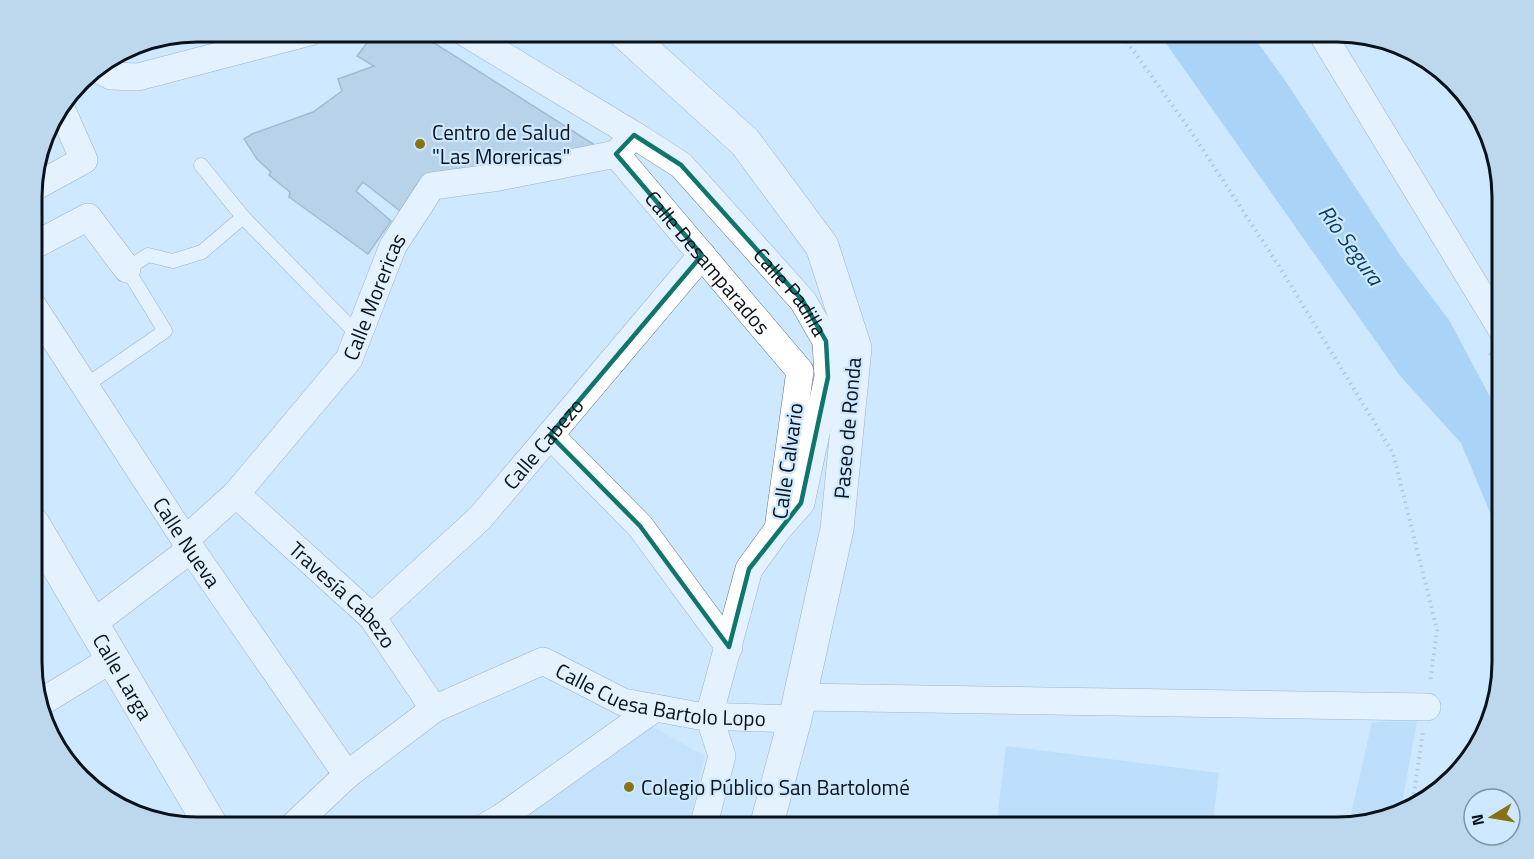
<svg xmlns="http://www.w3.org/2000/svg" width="1534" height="859" font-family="'Titillium Web',sans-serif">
  <rect width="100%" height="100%" fill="#cde8ff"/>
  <path fill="#bbdcf8" d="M651 726 705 756 688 827H521L514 819Z"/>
  <g fill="#aad5f9">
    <path d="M1417 721 1401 809 1348 827 1372 722Z"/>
    <path d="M1006 746 1219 773 1212 827H996Z"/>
  </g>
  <path fill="#7cbcf0" d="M1158 32H1250L1284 79 1400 255 1449 320 1502 419V672L1479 746 1500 656 1502 541 1461 443 1401 377Z"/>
  <path fill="#9eb8ce" stroke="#6d859a" stroke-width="1.5" d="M398 32H417L601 149 490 178 419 181 400 211 363 182 356 191 391 221 368 254 289 197 290 192 269 175 271 172 257 159 244 139 252 134 313 112 342 91 338 79 374 66 357 56 370 39 378 33 391 40Z"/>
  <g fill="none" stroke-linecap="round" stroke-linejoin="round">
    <defs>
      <g id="lane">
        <path d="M201 165 243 217"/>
        <path d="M85 386 165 331 127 269 148 255 173 261 202 252 243 217 358 335"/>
      </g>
      <g id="street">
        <path d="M464 32 634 135"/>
        <path d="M1321 32 1502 330"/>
        <path d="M95 68 111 76 138 77 310 32"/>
        <path id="s1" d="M616 154 800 371 778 529 749 569 709 716 722 756 703 827"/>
        <path id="s2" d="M616 154 634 135 681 165 803 301 826 341 828 377 801 503 778 529"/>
        <path d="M33 188 84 160 61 108"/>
        <path d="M33 246 88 217 127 269"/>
        <path id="s3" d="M33 306 191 549 347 775"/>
        <path d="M550 435 640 526 729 647"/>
        <path id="s4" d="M236 494 372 617 434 709"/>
        <path id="s5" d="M185 540 236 494 349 359 393 246 432 186 499 177 616 154"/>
        <path id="s6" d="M372 617 480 518 702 255"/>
        <path d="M92 624 191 549"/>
        <path d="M800 697 1427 707"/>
        <path d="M40 703 112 659"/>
        <path id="s7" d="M292 827 347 775 434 709 543 661 623 702 699 716 795 719"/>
        <path d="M485 827 502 817 655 708"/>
      </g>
      <g id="secondary">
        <path d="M624 32 745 142 822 246 855 348 837 529 795 719 766 827"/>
        <path id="s8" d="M33 524 212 827"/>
      </g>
    </defs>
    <use href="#lane" stroke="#5e768b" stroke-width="15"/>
    <use href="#street" stroke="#5e768b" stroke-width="28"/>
    <use href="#secondary" stroke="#5e768b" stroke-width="34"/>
    <g stroke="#8ca1b3" stroke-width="4" stroke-dasharray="1.5 4.5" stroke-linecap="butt">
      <path d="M1120 32 1190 130 1277 263 1393 453 1437 630 1430 683"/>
      <path d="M1291 32 1296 41"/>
      <path d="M1490 353 1502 373"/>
      <path d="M1412 806 1423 732"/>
    </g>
    <use href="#lane" stroke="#fff" stroke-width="14"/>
    <use href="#street" stroke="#fff" stroke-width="27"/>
    <use href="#secondary" stroke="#fff" stroke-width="33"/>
  </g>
  <path d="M0 0H1534V859H0ZM634 135 681 165 803 301 826 341 828 377 801 503 749 569 729 647 640 526 550 435 702 255 616 154Z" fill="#cde8ff" fill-opacity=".55" fill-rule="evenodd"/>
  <path fill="none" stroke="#0f766e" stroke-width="4.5" stroke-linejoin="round" d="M634 135 681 165 803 301 826 341 828 377 801 503 749 569 729 647 640 526 550 435 702 255 616 154Z"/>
  <g fill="#897214" stroke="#cde8ff" stroke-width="2">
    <circle cx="420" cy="144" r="6"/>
    <circle cx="629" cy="787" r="6"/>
  </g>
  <g text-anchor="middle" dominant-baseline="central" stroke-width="4.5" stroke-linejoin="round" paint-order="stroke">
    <g font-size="21" fill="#09121a" stroke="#cde8ff" text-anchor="start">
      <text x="432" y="132">Centro de Salud<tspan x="432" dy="24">"Las Morericas"</tspan></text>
      <text x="641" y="787">Colegio Público San Bartolomé</text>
    </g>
    <g font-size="21" fill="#09121a" stroke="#cde8ff">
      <text stroke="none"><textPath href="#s1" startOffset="142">Calle Desamparados</textPath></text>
      <text stroke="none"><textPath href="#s2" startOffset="250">Calle Padilla</textPath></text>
      <text stroke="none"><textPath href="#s5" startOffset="312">Calle Morericas</textPath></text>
      <text transform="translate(847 428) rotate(-85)">Paseo de Ronda</text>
      <text stroke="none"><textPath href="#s6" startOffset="244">Calle Cabezo</textPath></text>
      <text transform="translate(787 461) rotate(-82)">Calle Calvario</text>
      <text stroke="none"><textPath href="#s3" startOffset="282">Calle Nueva</textPath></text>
      <text stroke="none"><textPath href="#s4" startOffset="147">Travesía Cabezo</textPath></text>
      <text stroke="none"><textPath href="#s8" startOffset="177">Calle Larga</textPath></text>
      <text stroke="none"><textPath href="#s7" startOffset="429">Calle Cuesa Bartolo Lopo</textPath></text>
    </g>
    <g font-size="22" font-style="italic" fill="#073a5c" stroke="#cde8ff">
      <text transform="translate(1351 245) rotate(54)">Río Segura</text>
    </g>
  </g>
  <path d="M0 0H1534V859H0ZM197 42H1337A155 155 0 0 1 1492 197V662A155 155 0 0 1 1337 817H197A155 155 0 0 1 42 662V197A155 155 0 0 1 197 42Z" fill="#bdd7ed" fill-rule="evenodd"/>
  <path fill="none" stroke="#09121a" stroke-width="3" d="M197 42H1337A155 155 0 0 1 1492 197V662A155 155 0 0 1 1337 817H197A155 155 0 0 1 42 662V197A155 155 0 0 1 197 42Z"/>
  <g transform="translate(1492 817) rotate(259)"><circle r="28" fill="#cde8ff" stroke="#7f92a3" stroke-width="1.5"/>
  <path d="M0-4.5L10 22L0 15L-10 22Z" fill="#897214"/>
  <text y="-9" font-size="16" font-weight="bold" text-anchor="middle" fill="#09121a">N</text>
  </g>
</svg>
